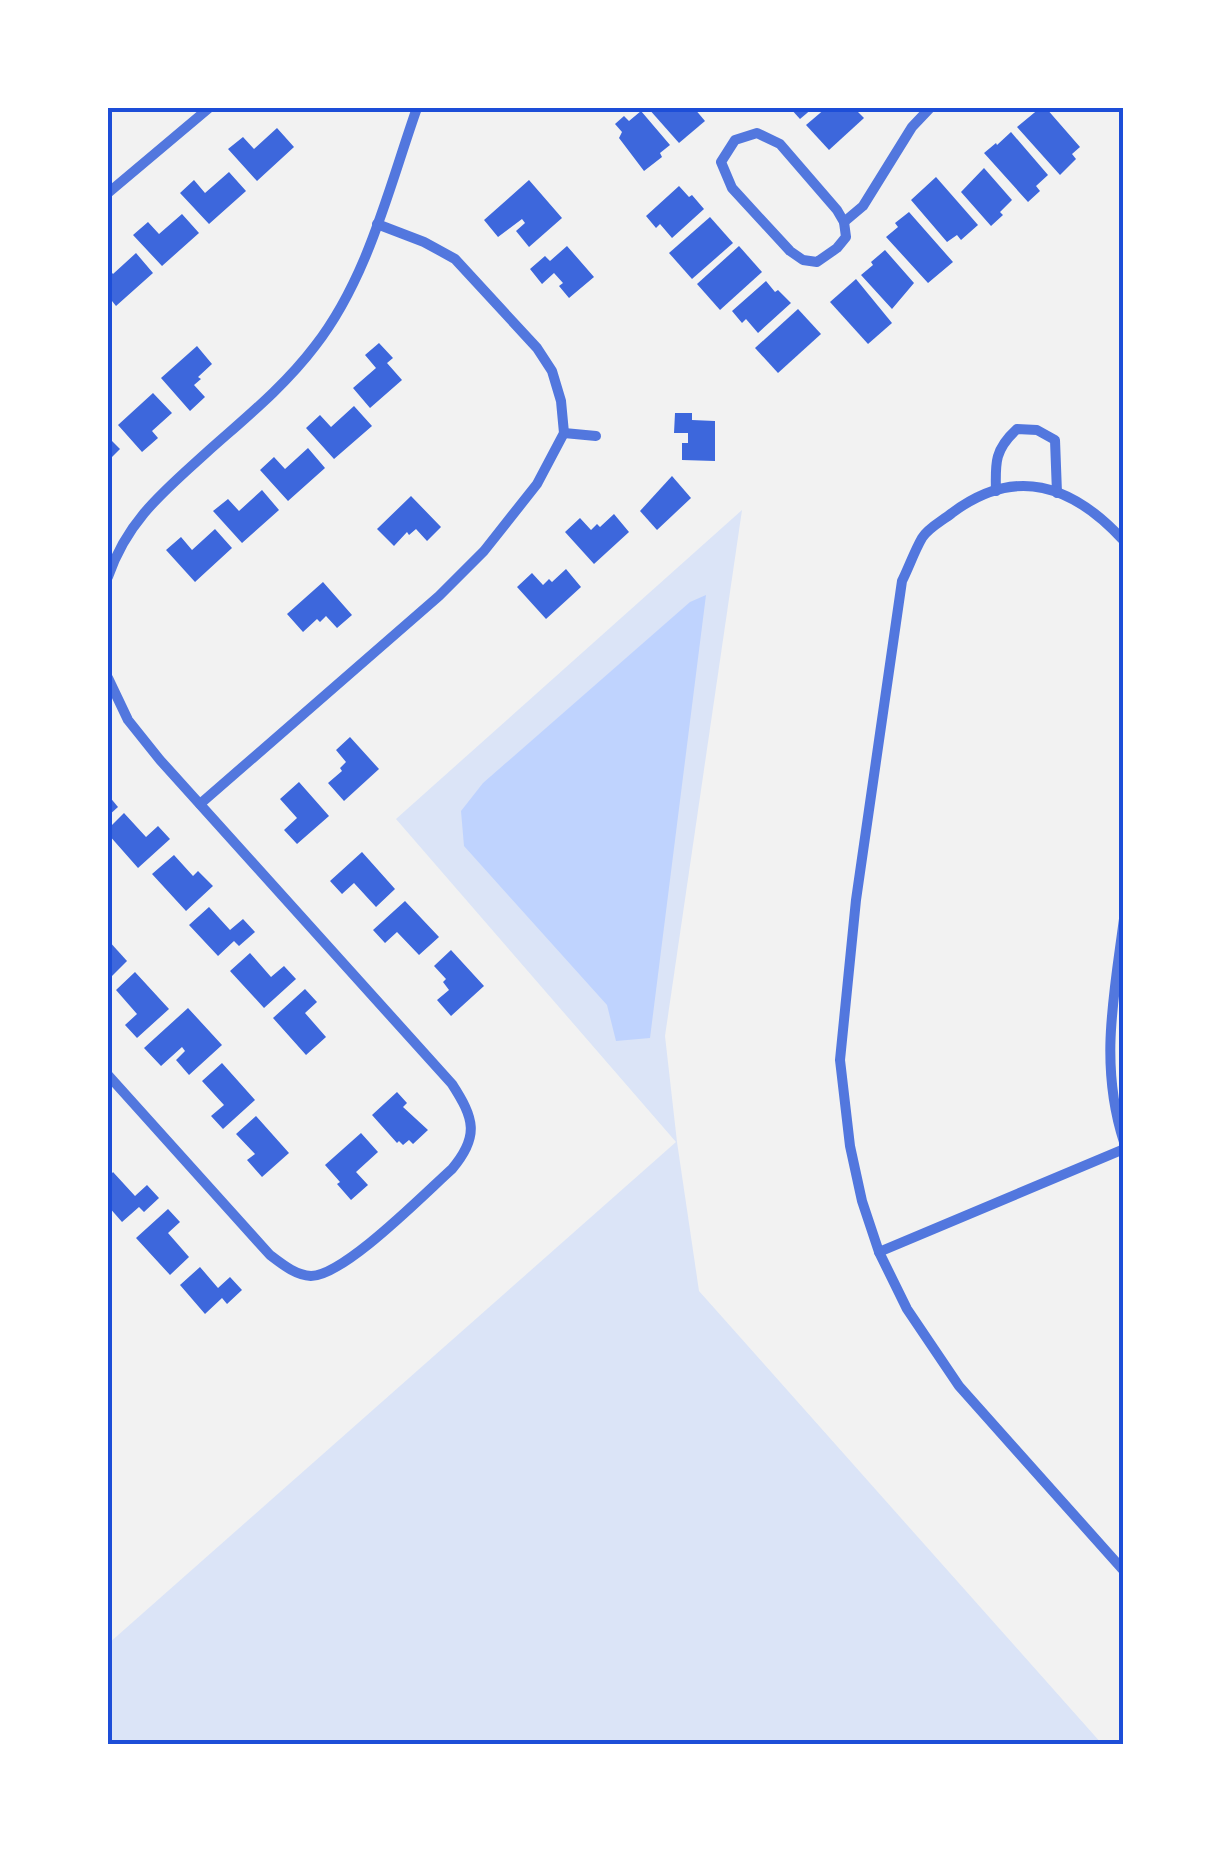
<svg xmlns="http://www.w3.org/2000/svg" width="1231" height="1852" font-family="'Open Sans',sans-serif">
  <rect width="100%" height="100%" fill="#f2f2f2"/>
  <path fill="#dbe4f7" d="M742 510 665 1036 677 1142 699 1291 1102 1744H108V1644L676 1142 396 819Z"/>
  <path fill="#bfd3fe" d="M706 595 650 1038 616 1041 607 1005 464 846 461 811 483 783 690 602Z"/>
  <g fill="#3d67dc">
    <path d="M648 108H694L705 121 679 143Z"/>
    <path d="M790 108H813L800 119Z"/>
    <path d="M826 108H854L864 118 829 150 806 125Z"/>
    <path d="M1040 108H1046L1080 147 1072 154 1076 159 1060 175 1017 127Z"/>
    <path d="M641 111 670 145 660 153 662 157 644 171 619 138 622 132 615 124 624 116 629 121Z"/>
    <path d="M277 128 294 147 257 181 228 149 243 137 254 149Z"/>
    <path d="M1011 132 1048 175 1036 186 1040 191 1028 202 984 153 996 143 997 145Z"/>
    <path d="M984 168 1012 200 1000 212 1003 215 991 226 961 192Z"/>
    <path d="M229 172 246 191 209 224 180 193 194 180 205 193Z"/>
    <path d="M936 177 978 225 961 240 957 235 947 242 911 200Z"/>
    <path d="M529 180 562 218 529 247 516 231 525 223 522 219 498 237 484 220Z"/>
    <path d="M679 186 689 197 692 195 704 209 672 238 660 224 656 228 646 216Z"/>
    <path d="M909 212 953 262 928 283 886 237 898 227 895 223Z"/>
    <path d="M182 214 199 233 162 266 133 235 148 222 159 234Z"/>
    <path d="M710 217 733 243 692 279 669 253Z"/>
    <path d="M567 246 594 277 569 298 559 286 563 283 554 273 542 284 530 269 545 256 550 261Z"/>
    <path d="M739 246 762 272 720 310 697 284Z"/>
    <path d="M885 250 914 283 892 309 861 275 873 265 871 262Z"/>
    <path d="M136 253 153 273 116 306 108 296V268L113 274Z"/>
    <path d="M856 279 892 323 868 344 830 302Z"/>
    <path d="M766 281 775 292 778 290 791 303 758 333 746 319 742 323 732 311Z"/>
    <path d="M798 309 821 334 778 373 755 348Z"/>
    <path d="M379 343 393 358 387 363 402 380 370 408 353 388 376 368 365 355Z"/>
    <path d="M197 346 212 364 198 377 201 379 194 385 205 397 190 411 161 378Z"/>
    <path d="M153 393 172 413 152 431 158 438 142 452 118 425Z"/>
    <path d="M354 406 372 426 334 459 306 428 320 415 331 427Z"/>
    <path d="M675 413H692V420L715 421V461L682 460V443H688V433H674Z"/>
    <path d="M108 437 120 449 108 461Z"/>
    <path d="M308 448 325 468 288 501 260 470 274 457 285 469Z"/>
    <path d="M672 476 691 498 657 530 640 511Z"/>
    <path d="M262 490 279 510 242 543 213 511 228 499 239 511Z"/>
    <path d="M411 496 441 527 427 541 416 529 409 535 407 532 394 546 377 529Z"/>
    <path d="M614 514 629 532 594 564 565 532 580 518 591 530 597 524 600 527Z"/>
    <path d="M215 529 232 548 195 582 166 550 181 537 192 550Z"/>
    <path d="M566 569 581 587 546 619 517 587 532 573 543 585 549 579 552 582Z"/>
    <path d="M323 582 352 615 337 628 326 616 320 622 317 619 303 632 287 614Z"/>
    <path d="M350 737 379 769 344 801 328 783 342 771 340 768 346 762 336 750Z"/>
    <path d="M299 782 329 816 297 844 284 830 297 818 280 799Z"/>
    <path d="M108 795 118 807 108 816Z"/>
    <path d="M124 813 146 837 158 826 170 839 138 868 108 834V829Z"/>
    <path d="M362 852 395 889 376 907 354 883 342 894 330 881Z"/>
    <path d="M174 855 193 876 198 871 213 886 186 911 152 874Z"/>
    <path d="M405 901 439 937 419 955 397 932 385 943 373 930Z"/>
    <path d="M209 907 230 930 243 919 255 932 239 946 234 941 218 956 189 925Z"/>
    <path d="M108 940 127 961 108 980Z"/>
    <path d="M451 950 484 986 451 1016 437 1000 449 990 443 982 446 979 434 966Z"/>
    <path d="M250 953 271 977 284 966 296 979 264 1008 230 971Z"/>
    <path d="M135 972 169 1009 137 1038 125 1025 137 1014 116 990Z"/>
    <path d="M305 989 317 1002 305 1013 326 1037 306 1055 273 1018Z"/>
    <path d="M188 1008 222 1045 189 1075 176 1060 185 1051 182 1047 161 1066 144 1048Z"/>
    <path d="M222 1063 255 1100 223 1129 211 1116 224 1105 202 1081Z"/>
    <path d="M397 1092 407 1103 403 1107 428 1130 413 1144 409 1140 403 1145 399 1141 397 1143 372 1115Z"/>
    <path d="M256 1116 289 1153 262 1177 247 1160 255 1154 236 1134Z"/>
    <path d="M361 1133 378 1152 356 1172 368 1185 351 1200 337 1184 340 1182 325 1165Z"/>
    <path d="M113 1172 135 1196 147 1185 159 1198 144 1212 139 1207 122 1222 108 1206V1178Z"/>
    <path d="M168 1209 180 1222 168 1233 189 1257 170 1275 136 1238Z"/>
    <path d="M200 1267 218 1288 230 1277 242 1290 227 1304 222 1298 205 1314 180 1285Z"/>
  </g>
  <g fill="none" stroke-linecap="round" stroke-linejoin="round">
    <g stroke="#5277de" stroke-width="10">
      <path d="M757 133 780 144 837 210 844 222 846 237 837 248 817 262 803 260 790 251 732 188 721 162 735 140Z"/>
      <path d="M108 193 209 108"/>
      <path d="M844 222 863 206 912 127 930 108"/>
      <path d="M564 433 596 436"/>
      <path d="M996 491C995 462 995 449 1017 429L1037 430 1055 440 1057 493"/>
      <path d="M1124 541C1073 485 1016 465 952 513 942 521 928 528 922 538 914 552 909 567 902 581L856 900 840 1060 850 1146 862 1201 879 1252 907 1309 959 1386 1124 1571"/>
      <path d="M108 577C127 521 163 492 206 453 244 419 284 387 315 346 368 278 389 187 417 108"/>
      <path d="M108 678 128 720 160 760 452 1084C474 1118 480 1136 452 1169 425 1193 344 1276 311 1276 295 1275 282 1264 270 1255L108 1075"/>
      <path d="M200 804 439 596 484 551 537 484 564 433 561 401 552 371 537 348 455 259 424 242 377 224"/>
      <path d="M1124 919C1114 996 1099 1065 1124 1142"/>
      <path d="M879 1252 1124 1149"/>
    </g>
  </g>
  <rect width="1231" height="1852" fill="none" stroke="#ffffff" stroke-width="220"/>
  <rect x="110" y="110" width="1011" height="1632" fill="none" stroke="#1d4ed8" stroke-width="4"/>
</svg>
